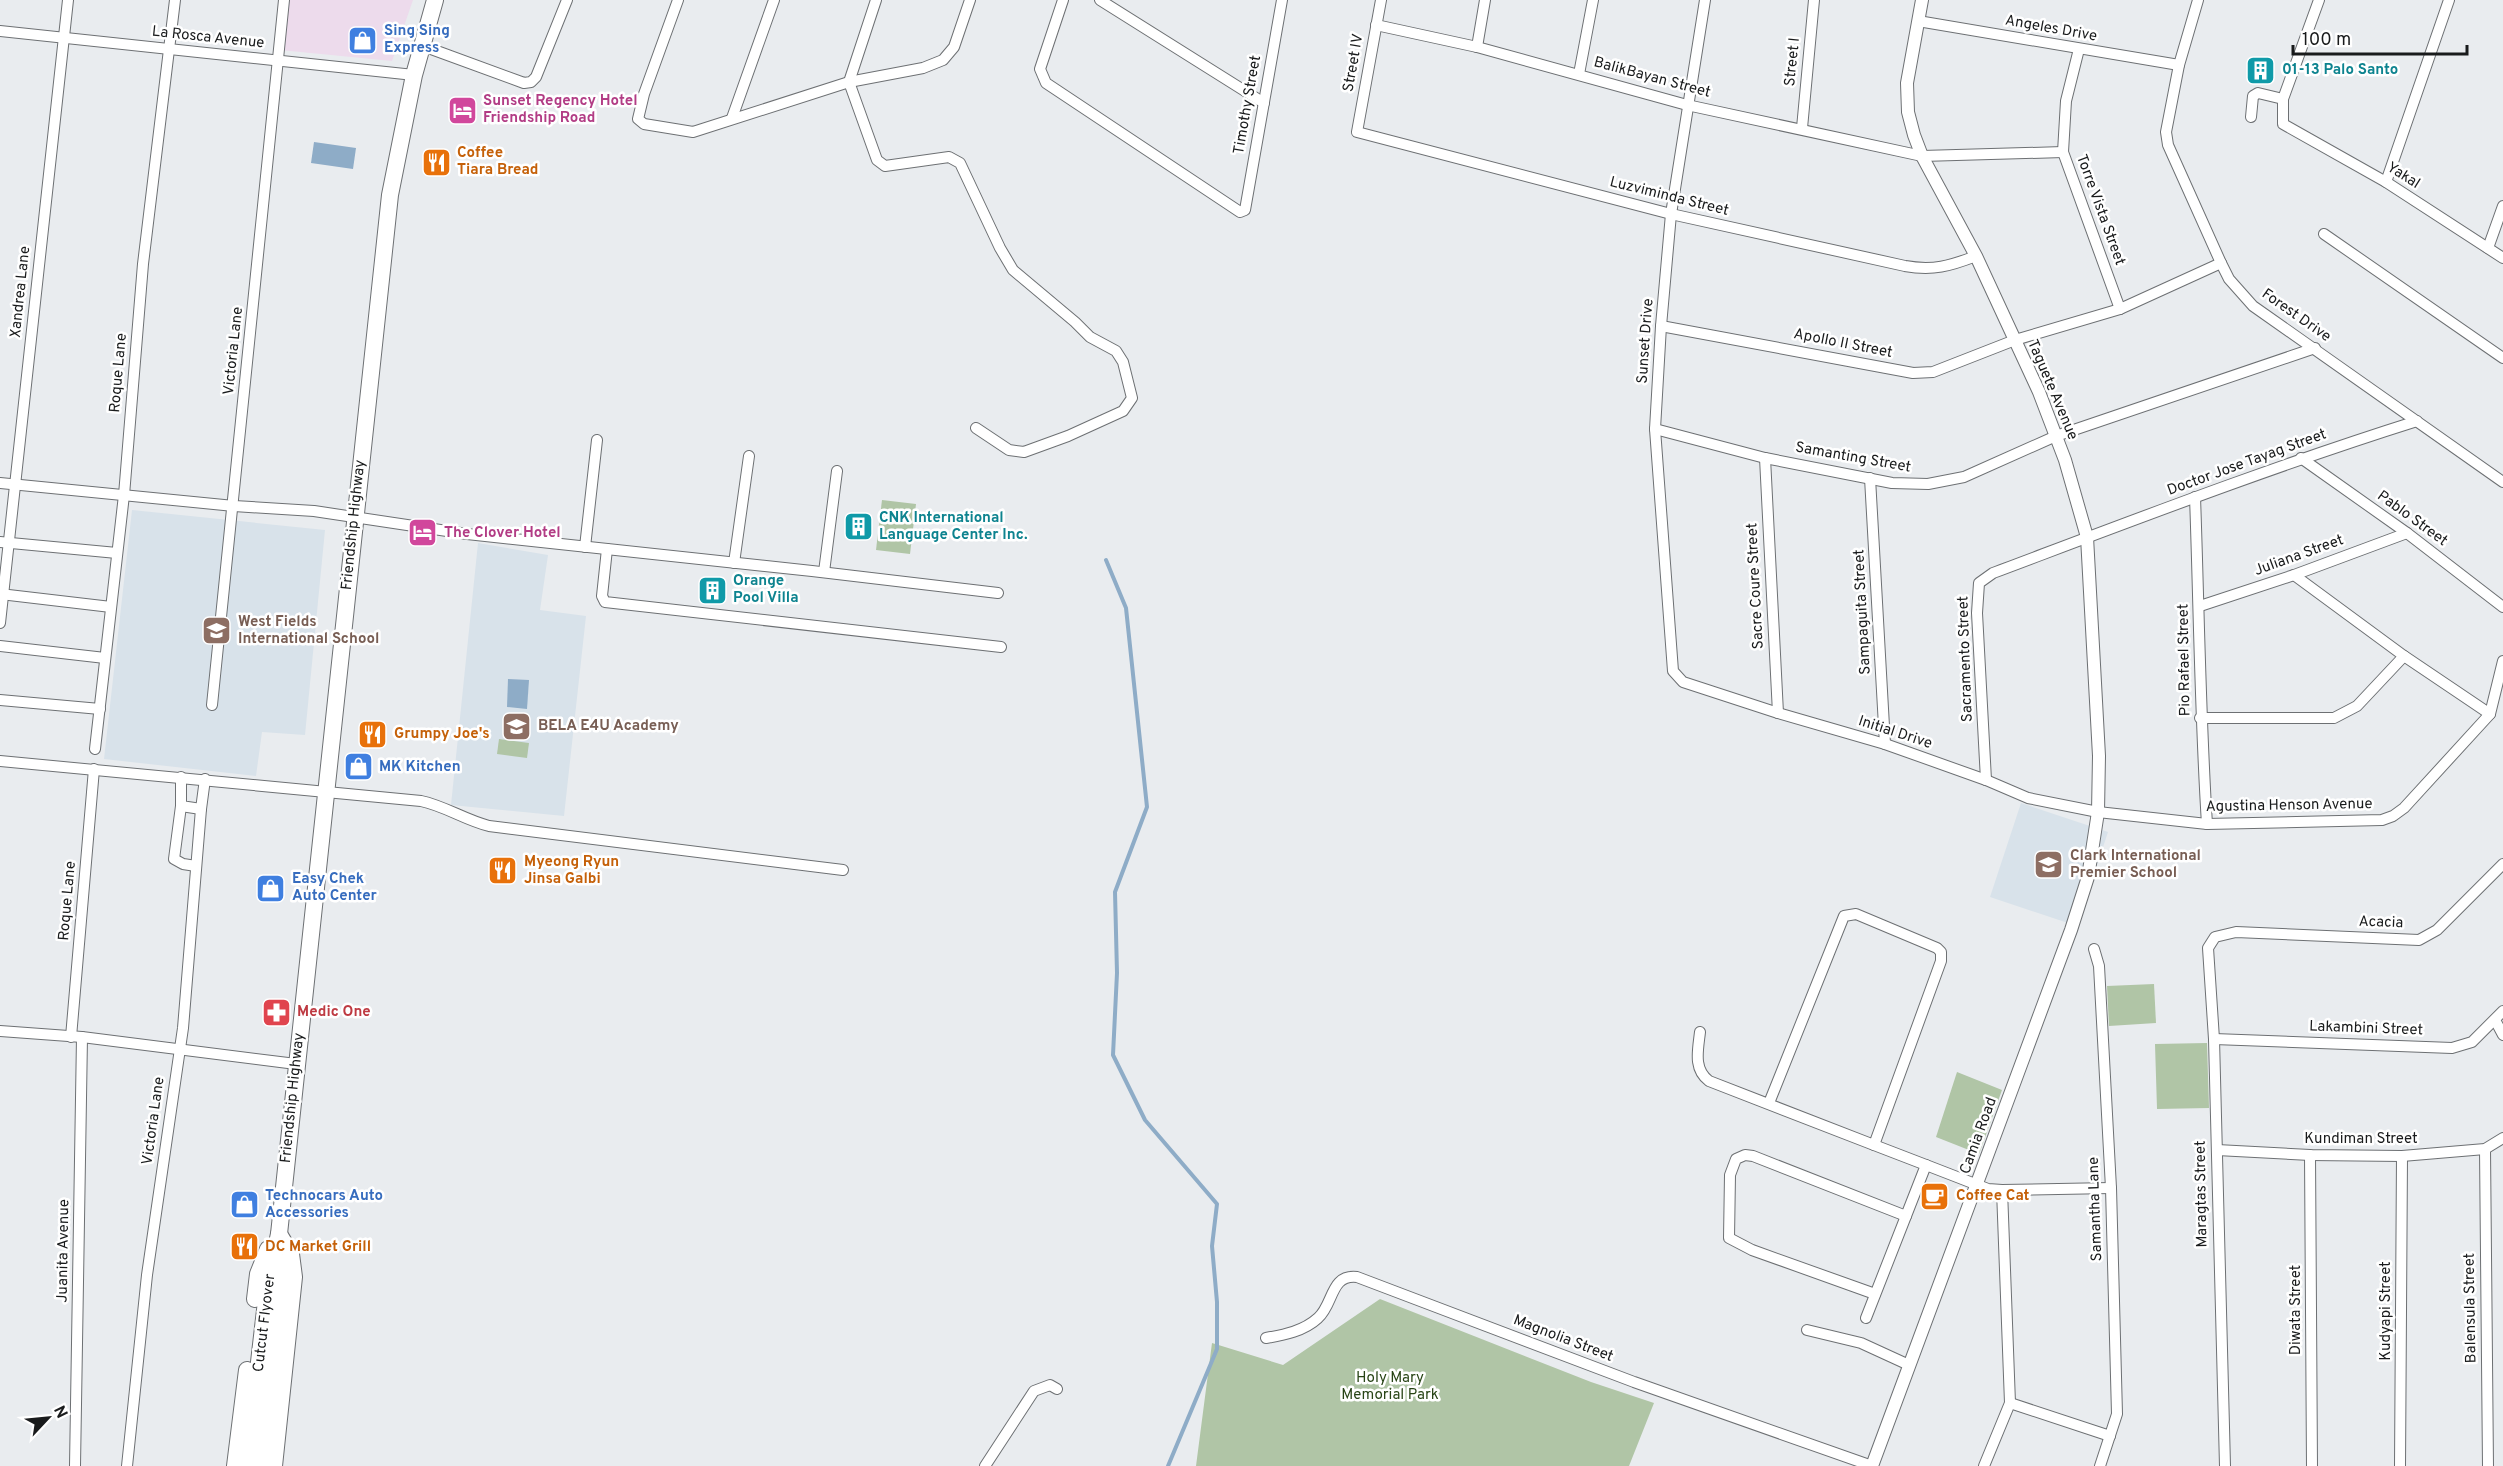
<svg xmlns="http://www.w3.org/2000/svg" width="2503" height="1466" font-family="Overpass,sans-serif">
  <rect width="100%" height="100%" fill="#e9ecef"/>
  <path fill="#eddbec" d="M285 0H413L392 61 280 50Z"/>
  <g fill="#d8e2ea">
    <path d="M132 510 325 530 305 735 262 732 256 776 104 759Z"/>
    <path d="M478 543 548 555 540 610 586 616 564 816 451 805Z"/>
    <path d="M2021 803 2108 832 2077 926 1990 897Z"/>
  </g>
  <g fill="#b0c5a6">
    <path d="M882 500 916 504 910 554 876 550Z"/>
    <path d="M499 739 529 743 527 758 497 754Z"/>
    <path d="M2154 984 2156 1023 2109 1026 2107 986Z"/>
    <path d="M2207 1043 2209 1108 2157 1109 2155 1044Z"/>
    <path d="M1957 1072 2002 1090 1979 1154 1936 1137Z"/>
    <path d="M1380 1299 1591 1382 1654 1403 1629 1466H1196L1212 1343 1283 1365Z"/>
  </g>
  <g fill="#8eacc7">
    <path d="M314 142 356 148 353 169 311 163Z"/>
    <path d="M508 679 529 680 527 709 507 707Z"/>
  </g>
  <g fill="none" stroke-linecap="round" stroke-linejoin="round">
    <path stroke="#8eacc7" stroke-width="4" d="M1106 560 1126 608 1147 807 1115 892 1117 973 1113 1055 1145 1120 1217 1204 1212 1246 1217 1302V1349L1168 1466"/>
    <defs>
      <g id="minor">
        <path d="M678 0 644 94 638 119 644 124 693 132 849 82 923 68 943 60 954 47 970 0"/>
        <path d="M876 0 849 82 877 160 885 166 949 157 960 163 1000 248 1013 270 1075 322 1090 337 1116 351 1123 362 1132 398 1123 411 1068 436 1024 452 1009 450 976 428"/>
        <path d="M1063 0 1040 69 1046 83 1240 212 1245 210 1282 0"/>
        <path d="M1100 0 1264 103"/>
        <path d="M1381 0 1357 132 1671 214 1905 266C1933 271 1950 266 1976 256"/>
        <path d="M1705 0 1671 214 1661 326 1655 429 1673 671 1683 682 1778 713 1885 744 1986 780 2028 798 2098 812 2207 824 2382 820 2393 816 2404 808 2490 714 2503 661"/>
        <path d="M2198 0 2179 65 2166 132 2168 145 2221 263 2229 279 2253 306 2503 482"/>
        <path d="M2319 0 2283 99V124L2386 182 2503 258"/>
        <path d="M1918 21 2179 65"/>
        <path d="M1376 25 1477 47 1687 105 1922 156 2063 152"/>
        <path d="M0 31 414 75"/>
        <path d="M423 46 524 83 531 82 536 77 567 0"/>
        <path d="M1477 47 1485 0"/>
        <path d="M2079 49 2066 101 2063 152 2120 309"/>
        <path d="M1579 74 1593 0"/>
        <path d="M2251 117 2253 96 2258 93 2283 99"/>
        <path d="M732 118 774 0"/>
        <path d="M1802 128 1814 0"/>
        <path d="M2386 182 2449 0"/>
        <path d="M2324 234 2503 358"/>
        <path d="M2488 248 2503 206"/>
        <path d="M1661 326 1913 373 1933 372 2015 340 2120 309 2221 263"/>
        <path d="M1655 429 1765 458 1892 483 1928 484 1964 477 2056 436 2315 348"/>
        <path d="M1765 458 1778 713"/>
        <path d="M2301 458 2407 533 2503 607"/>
        <path d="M1870 478 1885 744"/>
        <path d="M0 483 234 506 314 511 467 534 812 571 998 593"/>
        <path d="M2195 497C2199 606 2200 715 2207 824"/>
        <path d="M0 542 117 553"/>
        <path d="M585 547 597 440"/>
        <path d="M607 549 602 596 605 602 1001 647"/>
        <path d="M734 563 749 456"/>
        <path d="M824 572 837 471"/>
        <path d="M0 594 111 607"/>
        <path d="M2200 606 2294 575 2407 533"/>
        <path d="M0 623 68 0"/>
        <path d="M0 646 105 658"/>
        <path d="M2404 656 2490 714"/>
        <path d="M0 700 100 709"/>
        <path d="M212 705 284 0"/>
        <path d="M2200 718H2334L2357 706 2404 656 2294 575"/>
        <path d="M95 749 124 495 143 264 175 0"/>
        <path d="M0 761 421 801C445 806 465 820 489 826L843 870"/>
        <path d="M181 777V806L201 809"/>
        <path d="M1986 780 1977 613 1979 583 1993 573C2134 520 2274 466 2417 421"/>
        <path d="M181 806 174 859 183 864 196 866"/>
        <path d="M2094 949 2099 966 2111 1188 2117 1414 2100 1466"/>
        <path d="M2495 1020 2503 1035"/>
        <path d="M0 1031 82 1037 296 1064"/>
        <path d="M1700 1032C1698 1050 1693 1069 1709 1081L1874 1145 1941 961V952L1937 948 1856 914 1844 916 1769 1103"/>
        <path d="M71 1037 94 769"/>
        <path d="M2214 1039 2452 1048 2472 1042 2503 1011"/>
        <path d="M2485 1149 2488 1466"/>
        <path d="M2217 1150 2310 1155 2402 1156 2485 1149 2503 1138"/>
        <path d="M2310 1155 2312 1466"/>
        <path d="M1926 1165 1988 1189 2002 1190"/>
        <path d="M1875 1294 1752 1250 1729 1238 1730 1175 1736 1159 1745 1155 1753 1156 1906 1216"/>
        <path d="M1866 1318 1926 1165 1874 1145"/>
        <path d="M1807 1330 1861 1343 1909 1365"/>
        <path d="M1266 1338C1284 1335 1304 1331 1318 1318 1334 1304 1330 1274 1357 1277L1634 1382 1872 1466"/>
        <path d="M2010 1403 2110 1436"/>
        <path d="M75 1466 82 1037"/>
        <path d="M127 1466 147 1275 183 1028 201 809 205 779"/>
        <path d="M985 1466 1034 1391 1050 1385 1057 1389"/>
        <path d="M1984 1466 2010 1403 2002 1190 2111 1188"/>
        <path d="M2225 1466 2214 1039 2208 948 2215 937 2236 932 2419 940 2437 930 2503 864"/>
        <path d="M2400 1466 2402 1156"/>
      </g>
      <path id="tertiary" d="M1872 1466 2071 930 2088 877 2098 812 2099 756 2087 537 2065 460 2039 392 1976 256 1922 156 1914 135 1908 112 1907 83 1922 0"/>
      <g id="primary">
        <path d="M255 1299 258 1274 268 1249"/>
        <path d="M235 1466 247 1370"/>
        <path d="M247 1466 268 1284 279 1234 390 195 414 75 435 0"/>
        <path d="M261 1466C269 1398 281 1330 280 1262"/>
        <path d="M274 1466 294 1277 291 1254 279 1234"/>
      </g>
    </defs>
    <use href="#minor" stroke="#6d7073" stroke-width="12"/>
    <use href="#tertiary" stroke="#6d7073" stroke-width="14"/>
    <use href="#primary" stroke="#6d7073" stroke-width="18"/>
    <use href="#minor" stroke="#fff" stroke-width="10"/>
    <use href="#tertiary" stroke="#fff" stroke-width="12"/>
    <use href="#primary" stroke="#fff" stroke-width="16"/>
  </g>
  <defs>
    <symbol id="shop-square" viewBox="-11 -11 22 22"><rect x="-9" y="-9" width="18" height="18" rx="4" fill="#3f7fe0" stroke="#fff"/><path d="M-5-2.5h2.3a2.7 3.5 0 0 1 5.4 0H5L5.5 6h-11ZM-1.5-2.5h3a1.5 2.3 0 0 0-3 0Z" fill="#fff"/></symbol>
    <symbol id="building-square" viewBox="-11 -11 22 22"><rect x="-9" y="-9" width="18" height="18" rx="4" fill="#0f9aa8" stroke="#fff"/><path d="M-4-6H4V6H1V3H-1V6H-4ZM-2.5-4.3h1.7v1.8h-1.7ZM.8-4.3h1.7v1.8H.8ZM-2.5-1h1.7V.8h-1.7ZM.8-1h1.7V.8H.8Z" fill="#fff"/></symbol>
    <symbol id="hotel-square" viewBox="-11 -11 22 22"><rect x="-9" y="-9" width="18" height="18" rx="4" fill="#d1479c" stroke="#fff"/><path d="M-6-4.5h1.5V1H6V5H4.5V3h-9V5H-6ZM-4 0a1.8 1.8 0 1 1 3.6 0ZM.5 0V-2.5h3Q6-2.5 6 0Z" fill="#fff"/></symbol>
    <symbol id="restaurant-square" viewBox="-11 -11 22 22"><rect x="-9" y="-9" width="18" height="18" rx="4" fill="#e8710a" stroke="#fff"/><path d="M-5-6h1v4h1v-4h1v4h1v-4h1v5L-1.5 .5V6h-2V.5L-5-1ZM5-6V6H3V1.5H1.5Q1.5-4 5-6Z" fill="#fff"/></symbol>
    <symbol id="school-square" viewBox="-11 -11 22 22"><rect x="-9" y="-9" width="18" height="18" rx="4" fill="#8d6e63" stroke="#fff"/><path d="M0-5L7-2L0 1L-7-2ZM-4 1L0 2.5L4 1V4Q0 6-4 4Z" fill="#fff"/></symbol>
    <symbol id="university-square" viewBox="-11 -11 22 22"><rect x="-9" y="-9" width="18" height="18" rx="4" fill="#8d6e63" stroke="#fff"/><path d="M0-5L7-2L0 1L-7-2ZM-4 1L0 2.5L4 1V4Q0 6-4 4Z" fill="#fff"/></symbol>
    <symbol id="pharmacy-square" viewBox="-11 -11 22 22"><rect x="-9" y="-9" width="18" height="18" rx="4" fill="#e0444e" stroke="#fff"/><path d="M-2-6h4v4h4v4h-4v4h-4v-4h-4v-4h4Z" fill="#fff"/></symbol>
    <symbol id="cafe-square" viewBox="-11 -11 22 22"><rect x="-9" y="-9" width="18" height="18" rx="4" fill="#e8710a" stroke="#fff"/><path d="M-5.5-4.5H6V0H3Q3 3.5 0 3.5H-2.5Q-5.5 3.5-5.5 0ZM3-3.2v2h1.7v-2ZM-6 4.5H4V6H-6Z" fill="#fff"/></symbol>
  </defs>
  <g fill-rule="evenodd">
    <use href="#shop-square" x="346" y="24" width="33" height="33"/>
    <use href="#building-square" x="2244" y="54" width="33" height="33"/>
    <use href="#hotel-square" x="446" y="94" width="33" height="33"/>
    <use href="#restaurant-square" x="420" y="146" width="33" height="33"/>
    <use href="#building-square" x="842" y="510" width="33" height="33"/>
    <use href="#hotel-square" x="406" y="516" width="33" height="33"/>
    <use href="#building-square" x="696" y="574" width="33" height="33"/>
    <use href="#school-square" x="200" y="614" width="33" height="33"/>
    <use href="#school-square" x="500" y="710" width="33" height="33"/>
    <use href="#restaurant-square" x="356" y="718" width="33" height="33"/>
    <use href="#shop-square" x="342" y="750" width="33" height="33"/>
    <use href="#university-square" x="2032" y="848" width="33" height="33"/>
    <use href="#restaurant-square" x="486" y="854" width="33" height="33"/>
    <use href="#shop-square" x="254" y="872" width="33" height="33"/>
    <use href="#pharmacy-square" x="260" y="996" width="33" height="33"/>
    <use href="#cafe-square" x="1918" y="1180" width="33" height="33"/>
    <use href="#shop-square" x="228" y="1188" width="33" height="33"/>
    <use href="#restaurant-square" x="228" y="1230" width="33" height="33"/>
  </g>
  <g text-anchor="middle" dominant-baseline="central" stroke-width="5" stroke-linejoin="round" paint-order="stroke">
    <g font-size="15" fill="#191b1c" stroke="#fff">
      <text transform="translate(2051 29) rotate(10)">Angeles Drive</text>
      <text transform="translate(208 38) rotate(6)">La Rosca Avenue</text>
      <text transform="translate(1793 62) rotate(-84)">Street I</text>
      <text transform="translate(1354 63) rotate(-80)">Street IV</text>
      <text transform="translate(1652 78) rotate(15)">BalikBayan Street</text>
      <text transform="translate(1248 105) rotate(-80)">Timothy Street</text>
      <text transform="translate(2403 176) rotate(32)">Yakal</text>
      <text transform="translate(1669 197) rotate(14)">Luzviminda Street</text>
      <text transform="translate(2100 210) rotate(70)">Torre Vista Street</text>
      <text transform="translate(21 292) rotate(-84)">Xandrea Lane</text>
      <text transform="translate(2296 316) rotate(35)">Forest Drive</text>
      <text transform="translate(1646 341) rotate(-86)">Sunset Drive</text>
      <text transform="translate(1843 344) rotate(11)">Apollo II Street</text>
      <text transform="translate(234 351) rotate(-84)">Victoria Lane</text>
      <text transform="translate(119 373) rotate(-85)">Roque Lane</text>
      <text transform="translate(2052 390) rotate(67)">Taguete Avenue</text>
      <text transform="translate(1853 458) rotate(10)">Samanting Street</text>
      <text transform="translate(2247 463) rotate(-20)">Doctor Jose Tayag Street</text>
      <text transform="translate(2412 519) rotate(36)">Pablo Street</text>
      <text transform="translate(354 525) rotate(-84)">Friendship Highway</text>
      <text transform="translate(2299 556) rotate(-20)">Juliana Street</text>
      <text transform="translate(1756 586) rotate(-93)">Sacre Coure Street</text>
      <text transform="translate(1863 612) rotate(-93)">Sampaguita Street</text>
      <text transform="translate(1966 659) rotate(-92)">Sacramento Street</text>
      <text transform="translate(2185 660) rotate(-91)">Pio Rafael Street</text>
      <text transform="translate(1895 733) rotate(18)">Initial Drive</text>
      <text transform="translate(2289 806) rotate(-1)">Agustina Henson Avenue</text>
      <text transform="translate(68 901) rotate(-85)">Roque Lane</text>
      <text transform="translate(2381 923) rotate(2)">Acacia</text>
      <text transform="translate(2366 1029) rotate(2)">Lakambini Street</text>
      <text transform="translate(293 1098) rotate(-84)">Friendship Highway</text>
      <text transform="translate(154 1121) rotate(-82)">Victoria Lane</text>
      <text transform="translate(1979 1136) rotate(-70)">Camia Road</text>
      <text x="2361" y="1139">Kundiman Street</text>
      <text transform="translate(2202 1194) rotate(-91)">Maragtas Street</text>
      <text transform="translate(2096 1209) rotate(-92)">Samantha Lane</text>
      <text transform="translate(64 1251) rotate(-89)">Juanita Avenue</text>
      <text transform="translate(2471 1308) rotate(-91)">Balensula Street</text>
      <text transform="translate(2296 1310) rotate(-90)">Diwata Street</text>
      <text transform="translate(2386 1311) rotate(-90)">Kudyapi Street</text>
      <text transform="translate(265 1323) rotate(-83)">Cutcut Flyover</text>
      <text transform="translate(1563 1339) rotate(21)">Magnolia Street</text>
    </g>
    <g font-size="15" font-weight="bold" fill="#366cbe" stroke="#fff" text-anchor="start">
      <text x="384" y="31">Sing Sing<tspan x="384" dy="17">Express</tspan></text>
      <text x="379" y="767">MK Kitchen</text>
      <text x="292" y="879">Easy Chek<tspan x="292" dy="17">Auto Center</tspan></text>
      <text x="265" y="1196">Technocars Auto<tspan x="265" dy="17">Accessories</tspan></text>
    </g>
    <g font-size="15" font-weight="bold" fill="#0d838f" stroke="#fff" text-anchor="start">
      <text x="2282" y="70">01-13 Palo Santo</text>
      <text x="879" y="518">CNK International<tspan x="879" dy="17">Language Center Inc.</tspan></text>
      <text x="733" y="581">Orange<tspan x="733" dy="17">Pool Villa</tspan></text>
    </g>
    <g font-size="15" font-weight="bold" fill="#b23c85" stroke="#fff" text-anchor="start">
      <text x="483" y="101">Sunset Regency Hotel<tspan x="483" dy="17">Friendship Road</tspan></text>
      <text x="444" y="533">The Clover Hotel</text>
    </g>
    <g font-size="15" font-weight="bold" fill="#c56008" stroke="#fff" text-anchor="start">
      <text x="457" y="153">Coffee<tspan x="457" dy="17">Tiara Bread</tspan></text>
      <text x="394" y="734">Grumpy Joe's</text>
      <text x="524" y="862">Myeong Ryun<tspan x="524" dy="17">Jinsa Galbi</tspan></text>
      <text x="1956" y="1196">Coffee Cat</text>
      <text x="265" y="1247">DC Market Grill</text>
    </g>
    <g font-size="15" font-weight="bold" fill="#785e54" stroke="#fff" text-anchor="start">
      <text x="238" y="622">West Fields<tspan x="238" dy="17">International School</tspan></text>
      <text x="538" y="726">BELA E4U Academy</text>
      <text x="2070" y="856">Clark International<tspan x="2070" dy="17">Premier School</tspan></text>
    </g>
    <g font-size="15" font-weight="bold" fill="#be3a42" stroke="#fff" text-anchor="start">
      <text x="297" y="1012">Medic One</text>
    </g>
    <g font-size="15" fill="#274415" stroke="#fff">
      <text x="1390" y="1378">Holy Mary<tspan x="1390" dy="17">Memorial Park</tspan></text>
    </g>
  </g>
  <g transform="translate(48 1418) rotate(64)" stroke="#ffffff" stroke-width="4.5" paint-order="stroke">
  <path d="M0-4.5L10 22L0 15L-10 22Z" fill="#191b1c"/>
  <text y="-9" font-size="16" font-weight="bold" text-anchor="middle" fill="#191b1c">N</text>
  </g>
  <path d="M2293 45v9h174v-9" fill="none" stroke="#191b1c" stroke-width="3"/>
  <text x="2302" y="45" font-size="18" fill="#191b1c" stroke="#ffffff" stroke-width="4.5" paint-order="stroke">100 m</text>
</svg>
